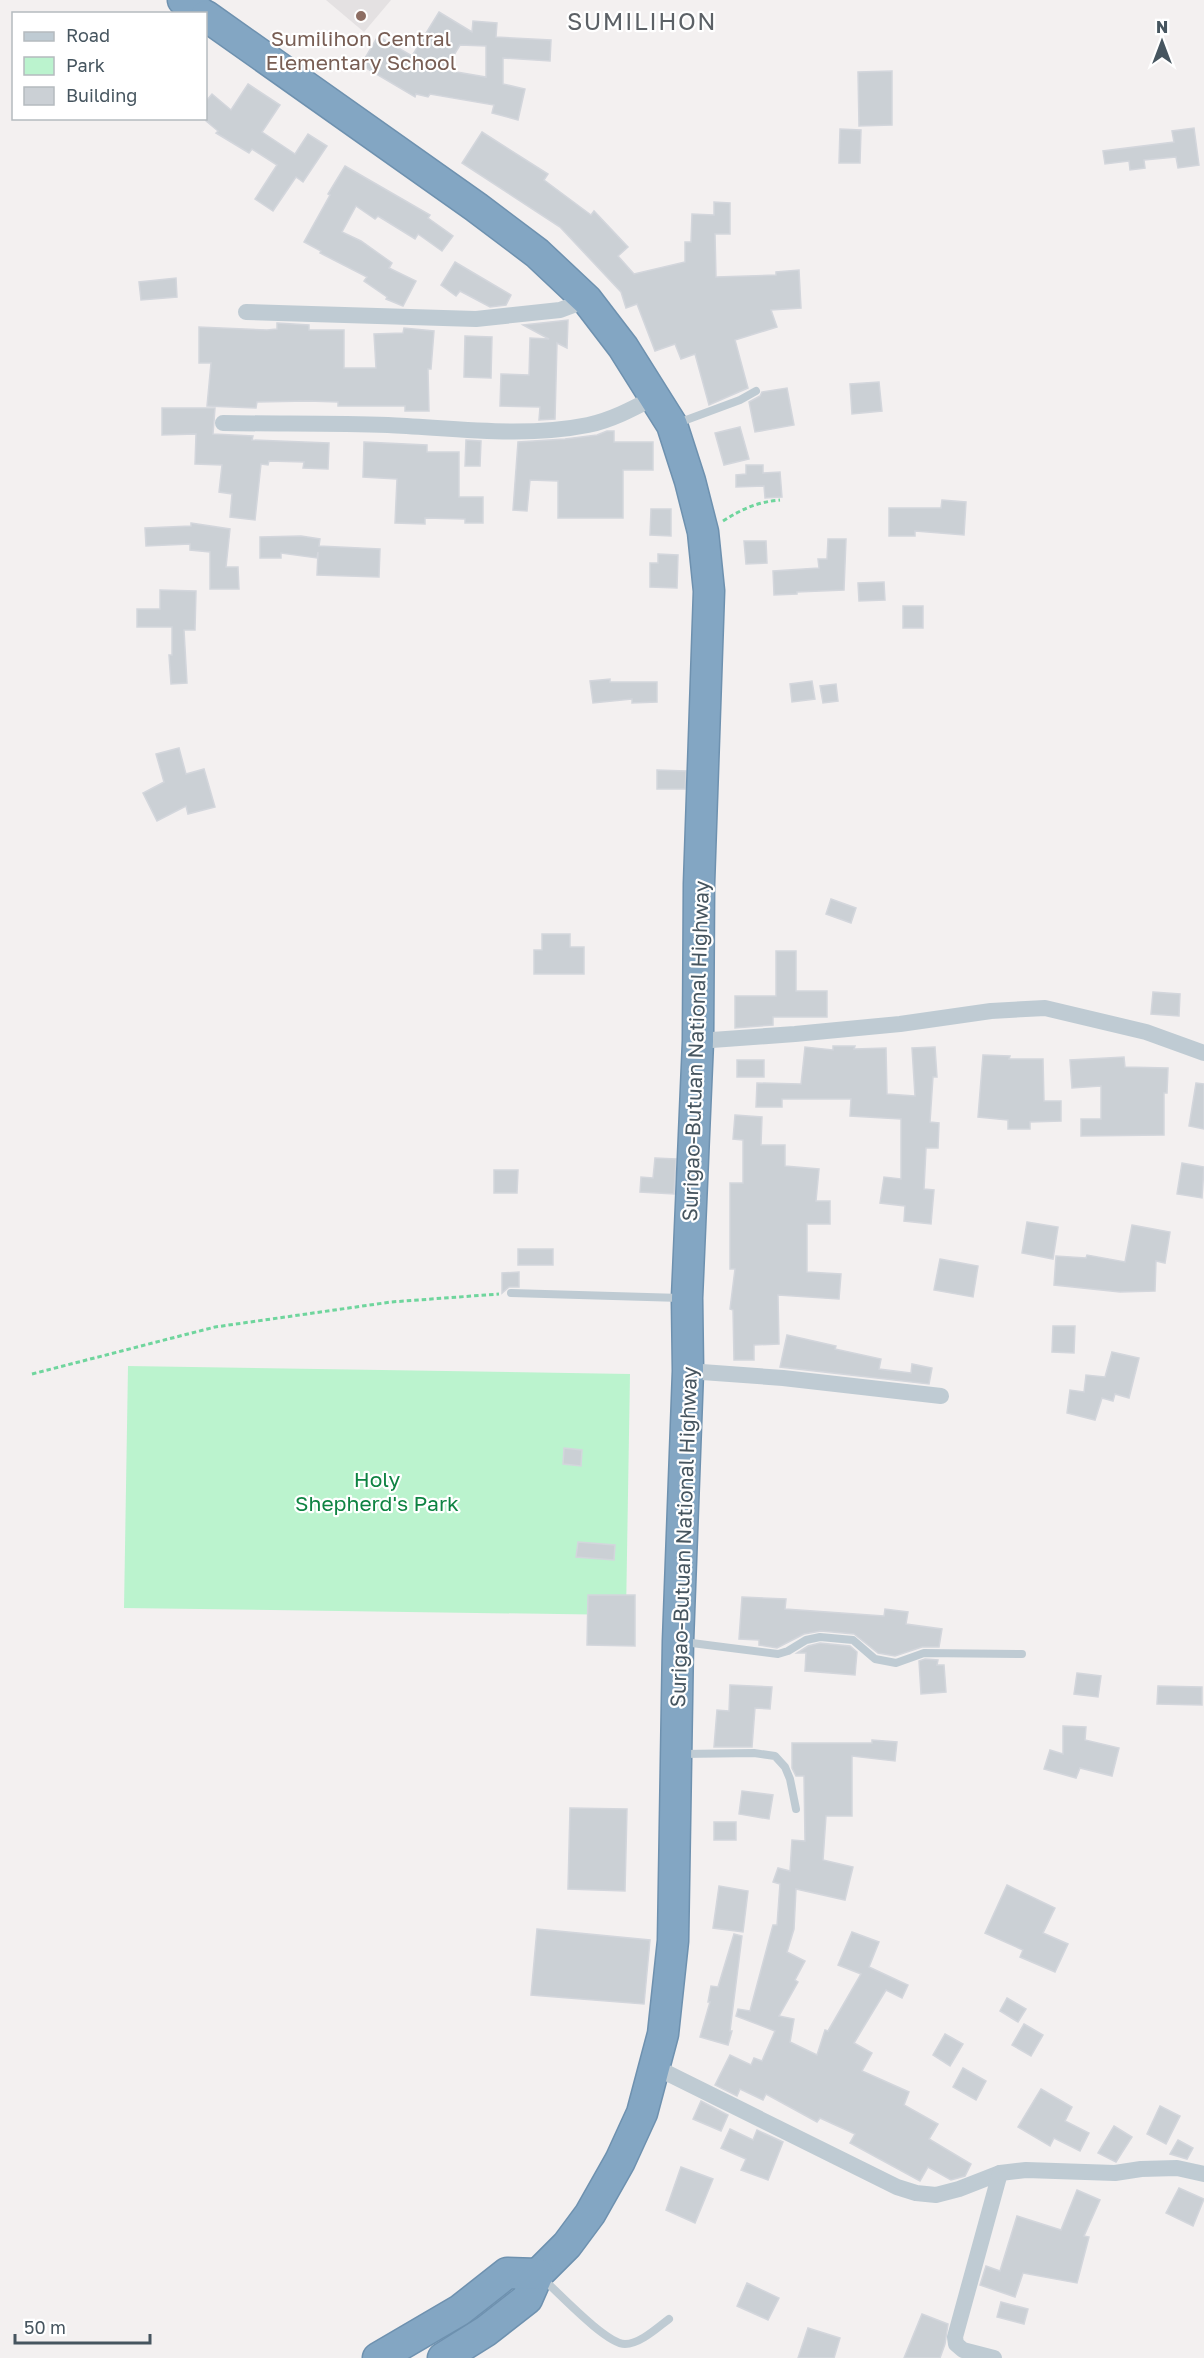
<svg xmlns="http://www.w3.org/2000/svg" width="1204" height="2358" font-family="'Golos Text',sans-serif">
  <rect width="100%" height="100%" fill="#f3f0f0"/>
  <path fill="#e4e1e2" d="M326 0H391L364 32Z"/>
  <path fill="#bbf3ce" d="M128 1366 630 1374 626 1615 124 1608Z"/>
  <g fill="#cbd0d5" stroke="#d3d6dc" stroke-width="1.5" fill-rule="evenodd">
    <path d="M439 12 472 32 473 21 497 23 496 37 551 40 550 61 503 58V84L525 89 518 120 492 113 494 105 430 94 428 97 416 94 415 97 361 65 378 36 412 56ZM460 45 486 46V77L445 70Z"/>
    <path d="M892 71V125L859 126 858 72Z"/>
    <path d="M248 84 280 105 262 132 295 154 308 134 327 146 303 182 296 177 273 211 255 199 277 165 252 149 249 153 216 133 218 131 206 121V101L212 94 231 110Z"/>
    <path d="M1194 128 1199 165 1178 168 1176 157 1144 160 1145 168 1130 170 1129 161 1105 164 1103 151 1174 142 1172 131Z"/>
    <path d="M840 129 861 130 860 163H839Z"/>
    <path d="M482 132 548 174 544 180 591 215 594 211 628 247 618 256 634 274 685 262V242H691L692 214 714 215V202L730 203V234H715L716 277 776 275V272L799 270 801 308 771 310 777 327 735 340 748 388 709 405 695 354 681 359 675 344 655 351 637 304 626 308 621 292 560 227 462 163Z"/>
    <path d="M345 166 430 215 428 218 453 236 442 251 418 234 415 239 378 216 375 219 356 206 342 232 361 241 392 263 389 268 416 281 403 306 386 299 387 297 364 281 367 277 320 253 321 251 304 242 330 195 328 194Z"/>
    <path d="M455 262 511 295 506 305 490 307 460 291 456 296 441 285Z"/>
    <path d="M176 278 177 297 141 300 139 282Z"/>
    <path d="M568 320 567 348 557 343 555 419 539 420 540 407 500 406 501 374 529 375 530 338 549 339 523 325Z"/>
    <path d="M277 323 309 325V330H344V368H376L374 334 403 333 404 328 434 331 431 369H428L429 411H405V406H338V402L308 401 257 402 256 408 207 406 211 363H199V327L267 330 277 329Z"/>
    <path d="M465 336 492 337 491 378 464 377Z"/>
    <path d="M879 382 882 411 852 414 850 384Z"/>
    <path d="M787 388 794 425 755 432 749 402 760 396 762 392Z"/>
    <path d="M162 408H215L213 434 253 436 252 440 329 443 328 469 303 468 304 462 269 461 268 465 261 464 255 520 230 517 232 494 219 492 222 465 195 464 196 434 162 435Z"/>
    <path d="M740 427 749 459 724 465 715 433Z"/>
    <path d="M607 431H614V442H653V470H623V518H558V481L530 480 527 511 513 510 518 442 565 439 597 435Z"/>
    <path d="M466 440 481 441 480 466H465Z"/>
    <path d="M364 442 427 445V452H459V497H483V523H465V519L425 518V524L395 523 397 479 363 477Z"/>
    <path d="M746 465H763V473L780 472 782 497 765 498 764 486 736 487V475L746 474Z"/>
    <path d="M942 500 966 502 964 535 915 531V536H889V508H941Z"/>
    <path d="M651 509H671V536L650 535Z"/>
    <path d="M191 523 230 529 226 567H238L239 589H210V552L190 550V544L146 546 145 528 191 526Z"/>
    <path d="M301 536 320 539 319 546 380 549 379 577 317 575 318 552 317 558 281 553V558H260V537Z"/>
    <path d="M828 539H846L844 590 797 592V594L774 595 773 571 819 568 818 559H827Z"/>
    <path d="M744 541H766L767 563 746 564Z"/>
    <path d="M658 554 678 555 677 588 650 587V563H658Z"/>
    <path d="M884 582 885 600 859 601 858 583Z"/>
    <path d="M160 590 196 591 195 630H184L187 683 171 684 169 655H172V627H137V609H160Z"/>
    <rect x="903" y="606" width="20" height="22"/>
    <path d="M610 679V682H657V702L632 703V699L593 703 590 681Z"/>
    <path d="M812 681 815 699 792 702 790 684Z"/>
    <path d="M836 684 838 701 823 703 820 686Z"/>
    <path d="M179 748 186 774 204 769 215 807 188 814 186 806 157 821 143 793 164 782 156 754Z"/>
    <path d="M657 770 686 771 685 789H657Z"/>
    <path d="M831 899 856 908 851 923 826 914Z"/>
    <path d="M542 934H570V947H584V974H534V950H542Z"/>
    <path d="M776 951H796V991H827V1017H773V1025L735 1028V996H776Z"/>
    <path d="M1153 992 1180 994 1179 1016 1151 1014Z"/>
    <path d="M833 1046H855L854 1049 886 1048 887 1094 915 1096 912 1048 935 1047 937 1077H933L930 1122 939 1123 938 1148H926L924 1189 934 1190 931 1224 904 1221 905 1206 880 1203 884 1177 901 1179V1119L850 1116 851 1099H782V1107H756L757 1083 801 1084 805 1047 833 1050Z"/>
    <path d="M983 1055 1010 1056 1009 1059H1043L1044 1101H1061V1121L1030 1122V1129H1008V1120L978 1117Z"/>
    <path d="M1124 1057 1125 1067 1168 1068 1167 1093H1164V1135L1081 1136V1119H1101V1086L1072 1088 1070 1060Z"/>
    <rect x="737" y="1060" width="27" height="17"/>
    <path d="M1196 1083 1204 1084V1129L1189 1126Z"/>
    <path d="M735 1115 762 1117 761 1145H785V1166L819 1169 816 1201H830V1224H807V1272L841 1274 839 1299 778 1295 779 1344 754 1345V1360H734L733 1310 730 1309 735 1269H730V1183H743V1140L733 1139Z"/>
    <path d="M655 1158 676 1159 674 1194 640 1192 641 1177 653 1178Z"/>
    <path d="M1182 1163 1204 1167 1202 1198 1177 1194Z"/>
    <path d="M494 1170H518L517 1193H494Z"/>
    <path d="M1027 1222 1058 1227 1053 1259 1022 1253Z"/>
    <path d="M1132 1225 1170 1232 1165 1263 1156 1261 1155 1291 1120 1292 1054 1285 1056 1256 1086 1258 1087 1255 1125 1262Z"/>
    <rect x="518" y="1249" width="35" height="16"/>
    <path d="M940 1259 978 1266 973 1297 934 1290Z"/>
    <path d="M519 1272V1287H509L502 1293V1273Z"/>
    <path d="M1053 1326H1075L1074 1353 1052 1352Z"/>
    <path d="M787 1335 836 1346 835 1349 881 1359 879 1369 911 1373 912 1364 932 1368 929 1384 780 1367Z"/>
    <path d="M1112 1352 1139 1358 1129 1398 1115 1394 1113 1401 1102 1398 1095 1420 1067 1413 1070 1390 1084 1392 1086 1375 1105 1377Z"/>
    <path d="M564 1448 582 1450 581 1466 563 1464Z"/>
    <path d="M578 1542 615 1545 614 1560 576 1557Z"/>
    <path d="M588 1595H635V1646L587 1645Z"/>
    <path d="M742 1597 786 1599 785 1609 884 1616 885 1609 908 1612 906 1624 942 1629 939 1647H922L895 1656 878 1653 854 1634 821 1631 804 1634 777 1648 759 1645V1640L739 1639Z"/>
    <path d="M820 1643 850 1646 857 1652 855 1675 805 1671 806 1653H797L808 1646Z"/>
    <path d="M925 1659 938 1660 937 1665H944L946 1692 921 1694 919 1661Z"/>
    <path d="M1077 1673 1101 1676 1098 1697 1074 1694Z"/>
    <path d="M730 1685 772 1687 770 1709 755 1708 752 1747H714L717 1710 729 1711Z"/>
    <path d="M1158 1686 1202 1687V1705L1157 1704Z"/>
    <path d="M1063 1726 1086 1727 1085 1740 1119 1748 1112 1776 1080 1768 1076 1778 1044 1769 1050 1750 1063 1754Z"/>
    <path d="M872 1740 897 1742 895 1761 852 1756V1816H826L823 1860 853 1867 845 1900 796 1889 794 1929 787 1952 805 1961 795 1980 798 1982 779 2016 794 2019 790 2042 817 2055 825 2030 828 2031 861 1974 838 1965 852 1932 879 1942 869 1967 908 1985 902 1998 886 1990 854 2043 872 2053 862 2071 909 2092 904 2105 938 2124 929 2139 971 2164 965 2176 951 2180 928 2167 920 2181 850 2143 855 2134 820 2118 817 2122 766 2094 763 2100 740 2089 737 2096 715 2085 730 2055 751 2065 754 2058 762 2061 775 2031 736 2016 738 2009 750 2011 773 1925H777L780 1884 773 1882 778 1868 790 1871 792 1840 805 1841 804 1776H796L792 1768V1743H872Z"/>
    <path d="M742 1791 773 1795 769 1819 739 1814Z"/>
    <path d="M570 1808 627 1809 625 1891 568 1889Z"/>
    <rect x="714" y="1822" width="22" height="18"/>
    <path d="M1007 1885 1055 1908 1043 1933 1068 1944 1055 1972 1020 1957 1023 1950 985 1933Z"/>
    <path d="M719 1886 748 1891 743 1932 713 1928Z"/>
    <path d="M537 1929 650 1940 644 2004 531 1995Z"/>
    <path d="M734 1934 742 1936 730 2031H732L728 2045 700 2037 710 2002H708L711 1986 718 1987Z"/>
    <path d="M1007 1998 1026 2009 1018 2022 1000 2011Z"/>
    <path d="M1024 2024 1043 2035 1031 2056 1012 2045Z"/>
    <path d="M945 2034 963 2044 950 2066 933 2055Z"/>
    <path d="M963 2068 986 2081 976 2100 953 2087Z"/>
    <path d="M1041 2089 1072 2107 1065 2121 1089 2133 1080 2151 1054 2138 1050 2146 1018 2127Z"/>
    <path d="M701 2101 728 2115 721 2131 693 2119Z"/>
    <path d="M1160 2106 1180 2116 1166 2144 1147 2134Z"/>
    <path d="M1114 2126 1132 2137 1116 2162 1098 2153Z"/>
    <path d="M730 2129 753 2140 757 2130 783 2142 768 2180 741 2170 746 2159 721 2148Z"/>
    <path d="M1178 2140 1193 2148 1187 2159 1170 2154Z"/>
    <path d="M681 2167 713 2179 695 2223 666 2210Z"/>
    <path d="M1179 2188 1204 2199 1193 2226 1166 2213Z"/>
    <path d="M1077 2190 1100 2200 1084 2236 1089 2237 1077 2283 1023 2273 1015 2297 980 2285 986 2266 1000 2271 1017 2216 1061 2230Z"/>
    <path d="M747 2283 779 2298 768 2320 737 2306Z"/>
    <path d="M1001 2302 1028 2309 1024 2324 997 2317Z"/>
    <path d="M922 2314 948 2324 945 2344 940 2358H904Z"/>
    <path d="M808 2328 840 2338 834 2358H798Z"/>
  </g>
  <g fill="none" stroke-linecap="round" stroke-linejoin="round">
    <defs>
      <g id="highway">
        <path d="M183 0 202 14"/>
        <path d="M206 16 476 207 537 253 587 300 623 347 672 425 690 481 703 532 709 591 699 884 698 1041 687 1298 688 1371 678 1641 673 1941 663 2034 642 2113 620 2161 590 2214 567 2245 538 2274 527 2299 486 2331 443 2358"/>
        <path d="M378 2358 460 2310 507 2273 538 2274"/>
      </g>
    </defs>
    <use href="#highway" stroke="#6e91af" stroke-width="33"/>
    <g stroke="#6fd59d" stroke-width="3" stroke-dasharray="4.5 3" stroke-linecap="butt">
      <path d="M723 521C742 509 757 502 780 500"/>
      <path d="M32 1374 215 1327 391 1302 499 1294"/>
    </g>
    <g stroke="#bfcbd3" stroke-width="8">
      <path d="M678 423 740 400 756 391"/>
      <path d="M511 1293 681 1298"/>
      <path d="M684 1642 778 1654 788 1651 806 1640 820 1637 853 1640 875 1659 896 1663 924 1653 1022 1654"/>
      <path d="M682 1754 754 1753 775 1756 785 1767 790 1779 796 1809"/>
      <path d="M542 2278C558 2292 606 2344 625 2344 640 2344 657 2328 669 2319"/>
    </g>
    <g stroke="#bfcbd3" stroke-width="16">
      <path d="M246 312 476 319 560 310 587 300"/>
      <path d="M223 423C278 424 333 423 388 425 453 428 524 438 588 425 612 420 634 408 655 397"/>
      <path d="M698 1041 795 1034 900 1024 991 1011 1045 1008 1146 1032 1204 1053"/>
      <path d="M688 1371 783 1378 941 1396"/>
      <path d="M655 2067 897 2187 916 2193 936 2195 959 2189 1000 2173 1026 2170 1115 2173 1141 2169 1177 2168 1204 2174"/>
      <path d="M994 2358 963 2350 956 2344 955 2337 1000 2173"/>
    </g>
    <use href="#highway" stroke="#83a6c3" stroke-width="30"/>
  </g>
  <circle fill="#8d6e63" stroke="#fff" stroke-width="2" cx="361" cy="16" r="6"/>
  <g text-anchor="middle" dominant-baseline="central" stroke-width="4.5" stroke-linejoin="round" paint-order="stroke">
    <g font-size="21" fill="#785e54" stroke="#fff">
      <text x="361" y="38">Sumilihon Central<tspan x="361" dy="24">Elementary School</tspan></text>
    </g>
    <g font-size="21" fill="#46555f" stroke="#fff">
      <text transform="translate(695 1051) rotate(-88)">Surigao-Butuan National Highway</text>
      <text transform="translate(683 1537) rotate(-88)">Surigao-Butuan National Highway</text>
    </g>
    <g font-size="21" fill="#0e8342" stroke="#fff">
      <text x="377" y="1479">Holy<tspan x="377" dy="24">Shepherd's Park</tspan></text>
    </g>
    <g font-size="24" letter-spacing="1.5" fill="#5c6166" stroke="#fff">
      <text x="642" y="20">SUMILIHON</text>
    </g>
  </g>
  <rect x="12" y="12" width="195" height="108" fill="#ffffff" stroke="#b5bbbf" stroke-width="1.5"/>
  <rect x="24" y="32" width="30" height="9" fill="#bfcbd3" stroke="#b5bbbf" stroke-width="1.5"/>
  <text x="66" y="42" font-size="18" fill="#46555f">Road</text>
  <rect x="24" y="57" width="30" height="18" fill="#bbf3ce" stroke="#b5bbbf" stroke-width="1.5"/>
  <text x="66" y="72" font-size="18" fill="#46555f">Park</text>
  <rect x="24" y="87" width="30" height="18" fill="#cbd0d5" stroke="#b5bbbf" stroke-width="1.5"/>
  <text x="66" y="102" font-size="18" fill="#46555f">Building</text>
  <g transform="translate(1162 42)" stroke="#ffffff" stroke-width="4.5" paint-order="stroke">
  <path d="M0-4.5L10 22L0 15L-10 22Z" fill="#46555f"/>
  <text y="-9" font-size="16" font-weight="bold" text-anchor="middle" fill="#46555f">N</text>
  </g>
  <path d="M15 2334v9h135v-9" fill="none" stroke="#46555f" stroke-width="3"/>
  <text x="24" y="2334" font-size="18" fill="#46555f" stroke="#ffffff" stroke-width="4.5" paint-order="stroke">50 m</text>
</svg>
